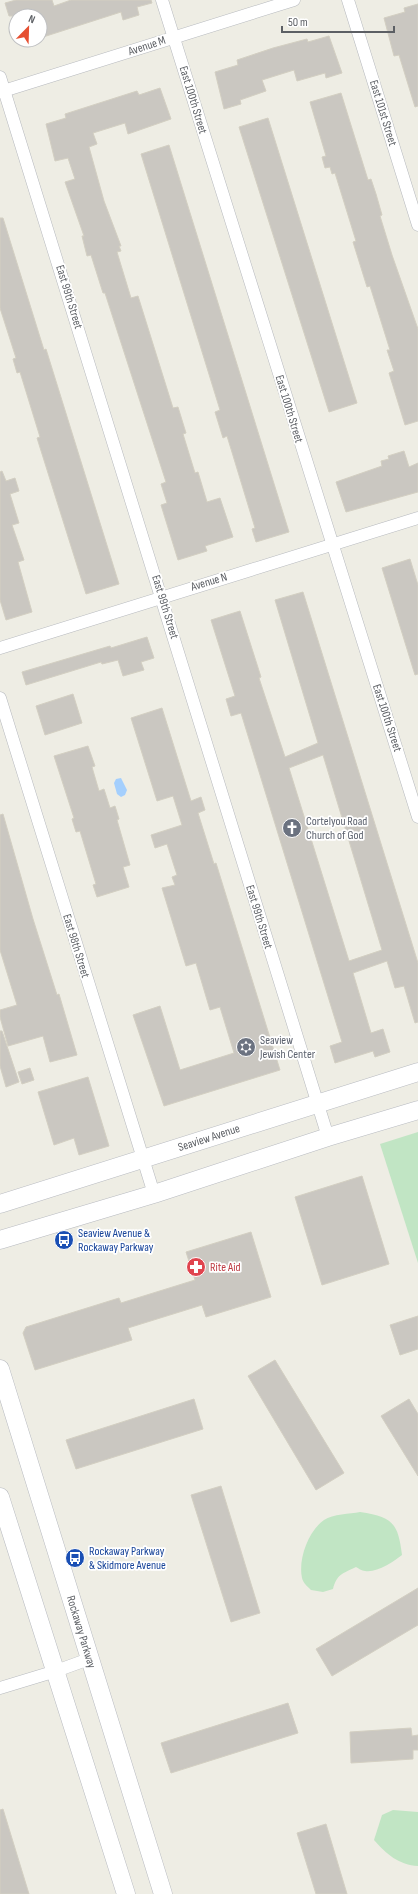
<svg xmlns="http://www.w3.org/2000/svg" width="418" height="1894" font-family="'Sofia Sans Condensed',sans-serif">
  <rect width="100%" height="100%" fill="#eeede4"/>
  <g fill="#c1e5c4">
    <path d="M418 1132V1263L380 1144Z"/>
    <path d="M360 1512C392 1517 398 1522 402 1555 393 1562 377 1573 365 1571 362 1571 358 1568 356 1567 342 1574 337 1574 333 1589L323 1592 311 1590C308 1587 303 1583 302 1578 298 1560 308 1531 324 1520 333 1514 350 1514 360 1512Z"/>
    <path d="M393 1810 418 1812V1866C399 1865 386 1854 374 1840L382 1815Z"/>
  </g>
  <path fill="#a4cffd" d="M121 778 127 790 125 795 121 797 117 794 114 783 116 779Z"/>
  <g fill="#cac7c1" stroke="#d3cfc2" fill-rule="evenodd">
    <path d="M16 0H52L54 6 71 0H151L152 3 137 7 139 15 123 20 121 12 40 38V16H9L5 3Z"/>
    <path d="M418 4V106L415 107 399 55 394 56 384 18 405 12 404 8Z"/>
    <path d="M329 36 342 73 326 78 325 73 297 81 294 70 262 80 266 91 240 100 241 104 224 109 215 72 238 65 237 60 273 48 307 39 308 42Z"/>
    <path d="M160 88 171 119 128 134 125 123 93 133 97 144 89 147 104 201 121 246H119L121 251 117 252 131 298 138 296 173 408 178 407 186 433 183 434 195 473 198 472 207 502 220 498 233 537 205 546 207 551 178 560 161 505 167 503 161 484 166 482 105 293H103L91 255 87 256 82 236H84L65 182 75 179 68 158 55 161 46 124 66 118 65 114 137 91 139 95Z"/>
    <path d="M341 93 368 180 371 179 376 194 382 215 380 216 392 255 418 329V421L405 425 389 373 394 371 387 350H390L370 286 367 287 353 242 356 241 335 173 332 174 330 167 325 168 322 157 326 156 310 102Z"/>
    <path d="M268 118 357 403 329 412 239 127Z"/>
    <path d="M169 145 289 532 256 542 252 529 255 528 231 449 227 436 223 438 215 412 220 410 141 154Z"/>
    <path d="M0 218H3L44 350 46 349 119 584 86 594 37 438 40 437 20 372 17 373 13 359 16 358 0 308Z"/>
    <path d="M404 451 409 467 418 463V492L346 512 336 482 382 466 381 461 389 459 388 456Z"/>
    <path d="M2 471 6 481 15 478 19 491 10 494 19 523 12 525 24 560 18 562 32 612 6 620 0 600V472Z"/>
    <path d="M410 559 418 585V674L415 675 382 568Z"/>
    <path d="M303 592 418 963V1022L415 1023 404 986 395 988 387 961 353 973 371 1033 383 1029 390 1052 375 1057 373 1051 335 1063 330 1046 342 1042 241 713 231 716 226 699 235 696 211 620 240 611 261 677 259 678 285 757 318 743 275 600ZM323 755 382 950 349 961 289 768Z"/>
    <path d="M147 637 154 658 141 662 144 670 123 676 118 660 102 664 101 662 26 685 22 672 110 646 111 648Z"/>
    <path d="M73 694 82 723 45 735 36 706Z"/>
    <path d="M162 708 191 801 201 797 205 810 198 813 214 864 216 863 280 1070 164 1106 133 1015 160 1006 180 1070 234 1053 220 1007 210 1010 196 963 186 966 162 888 175 885 172 877 177 875 167 844 155 848 151 835 182 825 173 796 157 801 131 718Z"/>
    <path d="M88 746 95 766 92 767 99 791 104 789 110 808 115 806 119 819 117 820 130 865 123 867 129 887 97 897 93 885 96 884 86 851 80 831 76 832 72 819 74 818 54 756Z"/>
    <path d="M3 814 33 919 57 995 59 994 77 1055 50 1062 43 1036 8 1046 0 1017V1010L17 1005 0 950V815Z"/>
    <path d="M0 1031H2L19 1082 6 1087 0 1066Z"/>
    <path d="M30 1068 34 1080 22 1084 18 1072Z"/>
    <path d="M88 1077 109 1146 79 1155 74 1138 54 1145 38 1092Z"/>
    <path d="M362 1176 389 1264 322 1285 295 1197Z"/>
    <path d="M251 1232 271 1297 206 1317 202 1305 128 1328 132 1340 35 1370 23 1333 26 1327 119 1298 121 1303 195 1280 186 1252Z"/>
    <path d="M418 1316V1349L400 1355 390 1325Z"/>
    <path d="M275 1360 344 1473 316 1490 248 1376Z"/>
    <path d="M194 1399 203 1429 76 1469 66 1440Z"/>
    <path d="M409 1399 418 1414V1476L381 1416Z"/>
    <path d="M221 1486 260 1613 231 1622 191 1495Z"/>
    <path d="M418 1588V1625L332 1676 316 1649Z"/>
    <path d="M288 1703 298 1733 171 1773 161 1743Z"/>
    <path d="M411 1728 412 1736 418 1735V1750H413V1759L351 1763 350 1732Z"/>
    <path d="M3 1809 29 1894H0V1810Z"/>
    <path d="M326 1824 347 1894H316L297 1833Z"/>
  </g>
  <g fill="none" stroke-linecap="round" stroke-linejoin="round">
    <defs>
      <g id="street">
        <path d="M162 0 418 817"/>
        <path d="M348 0 418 225"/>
        <path d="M0 77 328 1137"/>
        <path d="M0 92 294 0"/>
        <path d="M0 648 418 518"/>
        <path d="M0 698 154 1194"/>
        <path d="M0 1688 56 1671 89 1659"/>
      </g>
      <g id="secondary">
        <path d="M0 1204 418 1072"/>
        <path d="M0 1240 154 1194 328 1137 418 1110"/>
        <path d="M0 1369 163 1894"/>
        <path d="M0 1497 126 1894"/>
      </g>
    </defs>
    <use href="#street" stroke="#b6b9be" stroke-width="13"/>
    <use href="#secondary" stroke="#b7bac0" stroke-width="19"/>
    <use href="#street" stroke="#fff" stroke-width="12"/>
    <use href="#secondary" stroke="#fff" stroke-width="18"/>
  </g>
  <defs>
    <symbol id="church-disc" viewBox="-11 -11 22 22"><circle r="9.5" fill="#6b7280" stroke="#fff"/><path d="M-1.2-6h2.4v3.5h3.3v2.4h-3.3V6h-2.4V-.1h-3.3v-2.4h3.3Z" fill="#fff"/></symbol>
    <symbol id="synagogue-disc" viewBox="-11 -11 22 22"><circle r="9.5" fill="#6b7280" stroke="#fff"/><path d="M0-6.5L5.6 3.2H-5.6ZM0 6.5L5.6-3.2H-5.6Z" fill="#fff"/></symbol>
    <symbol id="bus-disc" viewBox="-11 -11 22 22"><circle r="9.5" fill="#1a4fb4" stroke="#fff"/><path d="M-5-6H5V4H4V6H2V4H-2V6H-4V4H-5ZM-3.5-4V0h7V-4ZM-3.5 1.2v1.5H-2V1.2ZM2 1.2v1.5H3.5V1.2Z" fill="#fff"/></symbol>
    <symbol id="pharmacy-disc" viewBox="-11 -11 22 22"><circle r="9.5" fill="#e0444e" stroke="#fff"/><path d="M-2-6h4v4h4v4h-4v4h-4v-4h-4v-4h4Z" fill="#fff"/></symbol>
  </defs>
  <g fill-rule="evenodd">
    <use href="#church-disc" x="281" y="817" width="22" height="22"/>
    <use href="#synagogue-disc" x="235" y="1036" width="22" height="22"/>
    <use href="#bus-disc" x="53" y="1229" width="22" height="22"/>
    <use href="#pharmacy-disc" x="185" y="1256" width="22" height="22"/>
    <use href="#bus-disc" x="64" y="1547" width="22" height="22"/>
  </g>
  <g text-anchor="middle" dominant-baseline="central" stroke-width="3.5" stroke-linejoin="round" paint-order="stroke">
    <g font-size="12" fill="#5c5f64" stroke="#fff">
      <text transform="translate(147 46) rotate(-18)">Avenue M</text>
      <text transform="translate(193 100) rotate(73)">East 100th Street</text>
      <text transform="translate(383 113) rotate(73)">East 101st Street</text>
      <text transform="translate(69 297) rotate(73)">East 99th Street</text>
      <text transform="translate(289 409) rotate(73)">East 100th Street</text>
      <text transform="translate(209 582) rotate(-17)">Avenue N</text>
      <text transform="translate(165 607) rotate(73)">East 99th Street</text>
      <text transform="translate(387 718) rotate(72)">East 100th Street</text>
      <text transform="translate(259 917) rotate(73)">East 99th Street</text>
      <text transform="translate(76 946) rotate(73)">East 98th Street</text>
      <text transform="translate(209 1138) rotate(-18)">Seaview Avenue</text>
      <text transform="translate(81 1632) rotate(73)">Rockaway Parkway</text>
    </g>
    <g font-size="12" fill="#5b616d" stroke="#fff" text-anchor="start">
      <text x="306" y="821">Cortelyou Road<tspan x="306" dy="14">Church of God</tspan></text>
      <text x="260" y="1040">Seaview<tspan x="260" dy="14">Jewish Center</tspan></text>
    </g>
    <g font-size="12" fill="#164399" stroke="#fff" text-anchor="start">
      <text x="78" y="1233">Seaview Avenue &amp;<tspan x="78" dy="14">Rockaway Parkway</tspan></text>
      <text x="89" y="1551">Rockaway Parkway<tspan x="89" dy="14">&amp; Skidmore Avenue</tspan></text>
    </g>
    <g font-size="12" fill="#be3a42" stroke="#fff" text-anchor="start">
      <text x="210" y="1267">Rite Aid</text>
    </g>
  </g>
  <g transform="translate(28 28) rotate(23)"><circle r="19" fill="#ffffff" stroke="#bebfc1"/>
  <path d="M0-3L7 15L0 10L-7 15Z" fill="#e65032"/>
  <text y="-6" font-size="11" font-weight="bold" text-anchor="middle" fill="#5c5f64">N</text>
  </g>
  <path d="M282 26v6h112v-6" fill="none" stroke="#5c5f64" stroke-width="2"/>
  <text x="288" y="26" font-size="12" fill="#5c5f64" stroke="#ffffff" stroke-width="3" paint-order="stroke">50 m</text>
</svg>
